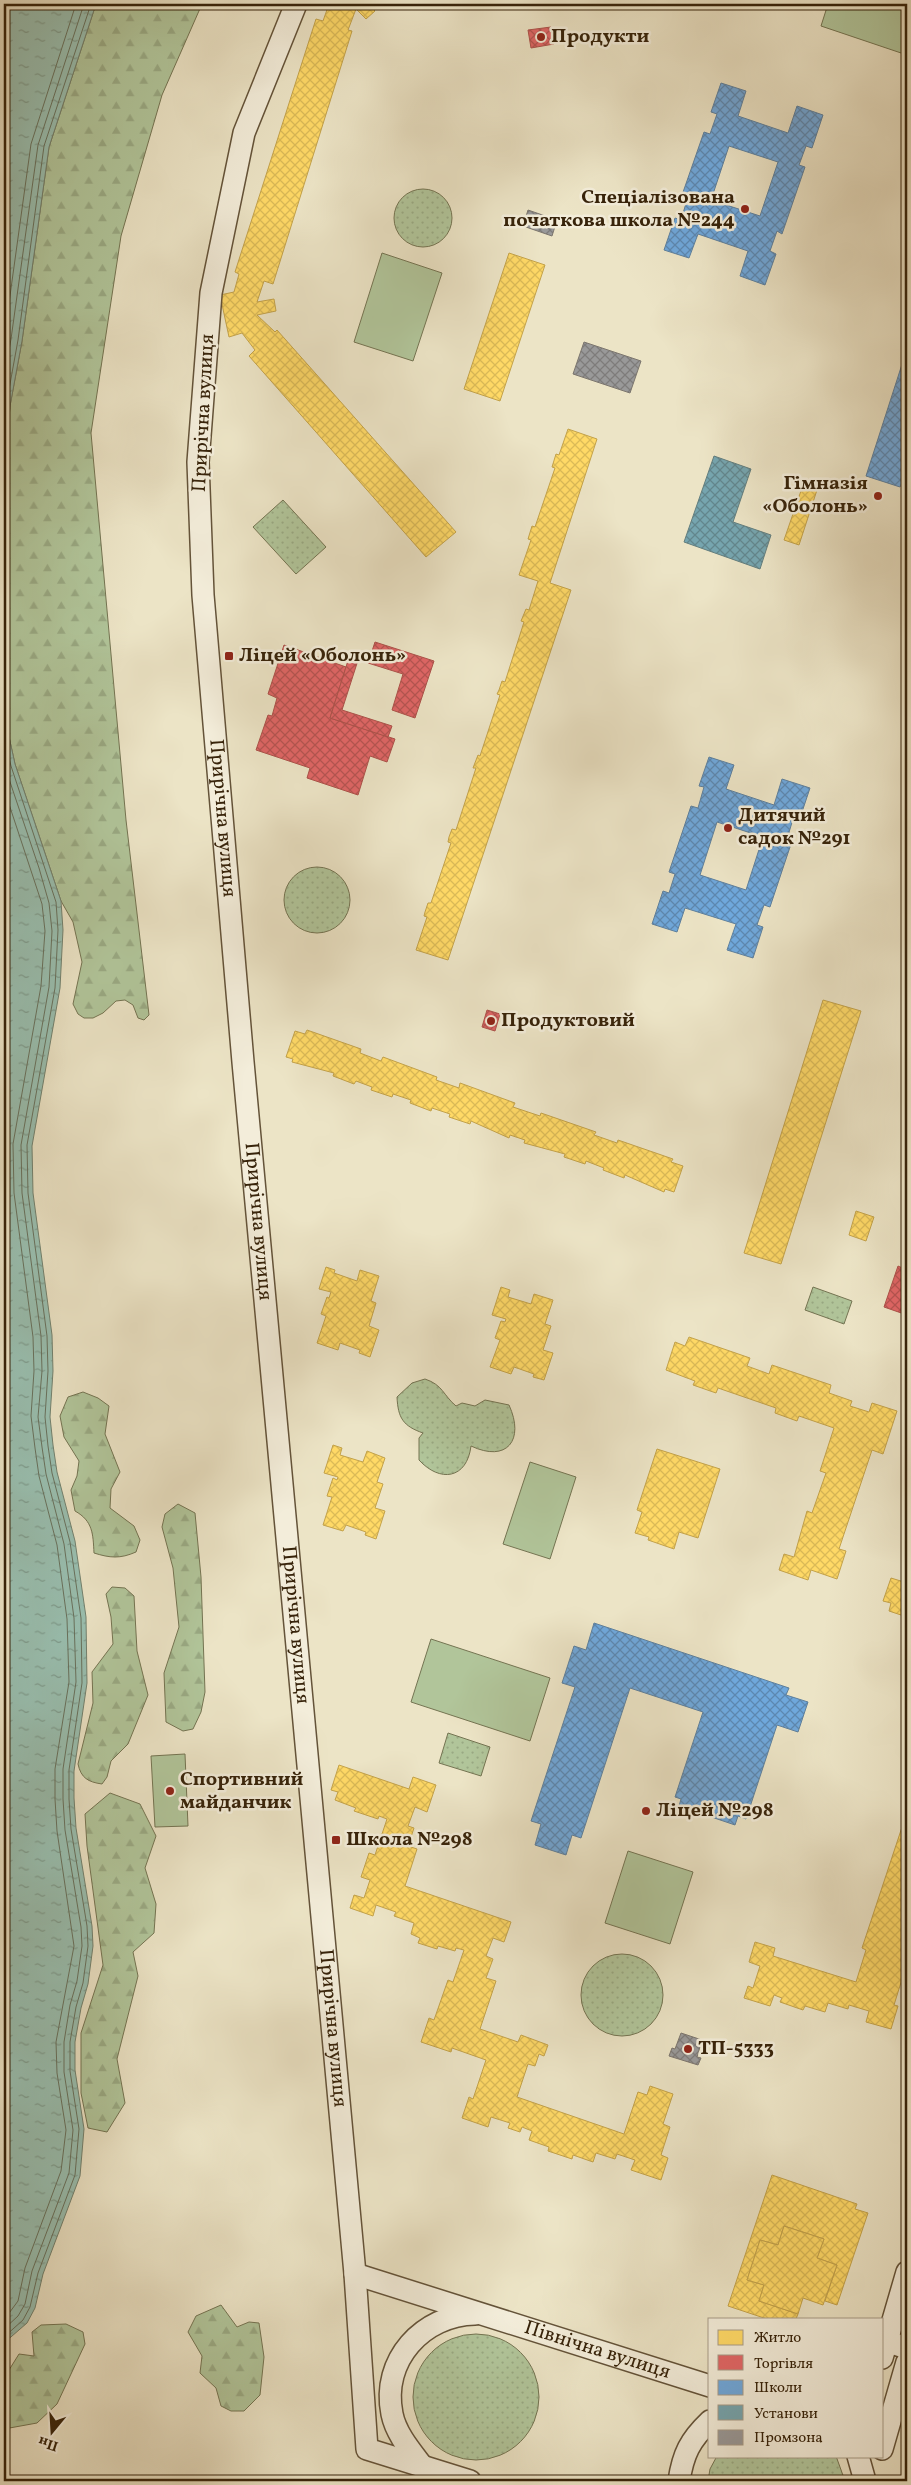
<svg xmlns="http://www.w3.org/2000/svg" width="911" height="2485" font-family="Vollkorn,serif">
  <defs>
    <pattern id="grass-dots" width="8" height="8" patternUnits="userSpaceOnUse" patternTransform="scale(1.25)"><rect width="8" height="8" fill="#b1c59a"/><path d="M2 2h.1M6 6h.1" fill="none" stroke="#99a983" stroke-width="1.8" stroke-linecap="round"/></pattern>
    <pattern id="forest-firs" width="22" height="20" patternUnits="userSpaceOnUse" patternTransform="scale(1.25)"><rect width="22" height="20" fill="#b1c59a"/><path d="M5 1l3.5 6h-7zM16 11l3.5 6h-7z" fill="#99a983"/></pattern>
    <pattern id="water-ripples" width="26" height="14" patternUnits="userSpaceOnUse" patternTransform="scale(1.25)"><rect width="26" height="14" fill="#99bfb0"/><path d="M2 4q2-2 4 0t4 0M15 11q2-2 4 0t4 0" fill="none" stroke="#7e9b8d"/></pattern>
    <pattern id="homes-cross-hatch" width="8" height="8" patternUnits="userSpaceOnUse" patternTransform="scale(1.25)"><rect width="8" height="8" fill="#ffd966"/><path d="M0 0l8 8M0 8l8-8" fill="none" stroke="#dbba57"/></pattern>
    <pattern id="shops-cross-hatch" width="8" height="8" patternUnits="userSpaceOnUse" patternTransform="scale(1.25)"><rect width="8" height="8" fill="#e06666"/><path d="M0 0l8 8M0 8l8-8" fill="none" stroke="#b65452"/></pattern>
    <pattern id="schools-cross-hatch" width="8" height="8" patternUnits="userSpaceOnUse" patternTransform="scale(1.25)"><rect width="8" height="8" fill="#6fa8dc"/><path d="M0 0l8 8M0 8l8-8" fill="none" stroke="#5c88b1"/></pattern>
    <pattern id="public-cross-hatch" width="8" height="8" patternUnits="userSpaceOnUse" patternTransform="scale(1.25)"><rect width="8" height="8" fill="#76a5af"/><path d="M0 0l8 8M0 8l8-8" fill="none" stroke="#62868d"/></pattern>
    <pattern id="industry-cross-hatch" width="8" height="8" patternUnits="userSpaceOnUse" patternTransform="scale(1.25)"><rect width="8" height="8" fill="#999"/><path d="M0 0l8 8M0 8l8-8" fill="none" stroke="#7e7c7b"/></pattern>
  </defs>
  <rect width="100%" height="100%" fill="#ece4c6"/>
  <filter id="stains"><feTurbulence type="fractalNoise" baseFrequency=".004" numOctaves="4"/><feColorMatrix values="0 0 0 0 .2 0 0 0 0 .09 0 0 0 0 .02 0 0 0 .5 -.17"/></filter>
  <radialGradient id="worn" r=".72"><stop offset=".6" stop-color="#630" stop-opacity="0"/><stop offset="1" stop-color="#630" stop-opacity=".3"/></radialGradient>
  <g fill="url(#grass-dots)" stroke="#747452">
    <circle cx="423" cy="218" r="29"/>
    <path d="M283 500 326 547 296 574 253 527Z"/>
    <circle cx="317" cy="900" r="33"/>
    <path d="M813 1287 852 1301 844 1324 805 1310Z"/>
    <path d="M425 1379C443 1385 443 1395 456 1406L462 1403 475 1406 485 1400 509 1405C525 1440 507 1463 471 1446 467 1479 440 1483 419 1460V1438L423 1433C403 1426 398 1418 397 1397L412 1383Z"/>
    <path d="M448 1733 490 1747 481 1776 439 1763Z"/>
    <circle cx="622" cy="1995" r="41"/>
    <circle cx="476" cy="2397" r="63"/>
    <path d="M717 2456H836L845 2481H708L710 2469Z"/>
  </g>
  <g fill="url(#forest-firs)" stroke="#747452">
    <path d="M96 4H202L162 95 121 236 91 433 126 820 149 1015 144 1020 138 1018 133 1005 125 1000 116 1001 103 1013 93 1018H84L78 1014 73 1004 82 962 73 922 61 901 15 764 4 714V481L10 406 22 341 49 147Z"/>
    <path d="M83 1392 98 1398 109 1406 105 1434 120 1472 111 1489 110 1508 134 1526 140 1540 136 1552C120 1559 110 1558 94 1553 93 1534 93 1521 75 1511L71 1490 77 1476 79 1461 64 1437 60 1416 68 1397Z"/>
    <path d="M178 1504 195 1513 201 1577 205 1692 201 1712 193 1729 183 1731 166 1722 164 1673 179 1627 173 1568 162 1527 165 1514Z"/>
    <path d="M112 1587 125 1588 134 1596 137 1651 148 1695 128 1744 111 1761 107 1777 102 1784C88 1782 81 1778 78 1764L93 1703 92 1672 113 1644 111 1617 106 1594Z"/>
    <path d="M110 1793 140 1804 156 1836 145 1868 156 1904 154 1933 133 1952 138 1976 117 2059 125 2103 107 2132 88 2128 81 2093V2033L103 1965 87 1846 85 1814Z"/>
    <path d="M221 2305 237 2327 249 2322 259 2323 264 2357 260 2395 244 2411H231L221 2406 216 2388 200 2373 202 2356 188 2332 196 2316Z"/>
    <path d="M66 2324 83 2332 85 2344 57 2404 37 2423 4 2429V2366L9 2370 19 2354 34 2356 32 2332 41 2325Z"/>
  </g>
  <g fill="#b1c59a" stroke="#747452">
    <path d="M828 4H907V55L821 26Z"/>
    <path d="M382 253 442 273 413 361 354 342Z"/>
    <path d="M530 1462 576 1477 550 1559 503 1544Z"/>
    <path d="M431 1639 550 1678 530 1741 411 1702Z"/>
    <path d="M185 1754 188 1826 155 1827 151 1756Z"/>
    <path d="M628 1851 693 1872 670 1944 605 1923Z"/>
  </g>
  <g fill="url(#water-ripples)" stroke="#72816e">
    <path d="M4 4H96L49 147 22 341 10 406 4 481Z"/>
    <path d="M4 714 15 764 61 901 63 930 60 988 32 1146 33 1193 52 1335 53 1371 50 1417 53 1445 57 1472 75 1541 86 1617 87 1683 74 1771V1798L76 1828 92 1926 93 1946 88 1984 81 2008 75 2042V2070L84 2129 80 2176 43 2274 35 2308 27 2323 4 2343Z"/>
  </g>
  <g fill="url(#homes-cross-hatch)" stroke="#c3a24a">
    <path d="M329 4H368L375 11 366 19 356 9 348 30 352 31 273 284 264 281 257 302 274 299 276 311 257 315 275 332 277 330 456 532 426 557 249 356 255 350 242 333 229 337 220 295 234 292 239 274 235 272 316 19 323 21Z"/>
    <path d="M509 253 545 265 500 401 464 389Z"/>
    <path d="M568 429 597 439 550 583 571 590 448 960 416 950 427 917 424 916 425 912 428 903H431L451 843 448 842 449 837 452 829 456 830 476 768H473L478 755 480 756 500 695 497 694 499 690 502 681 505 682 524 622 521 621 526 609 529 610 538 581 519 575 531 540 528 539 532 526 535 527 555 468 552 467 556 454 559 455Z"/>
    <path d="M803 485 817 490 799 545 784 540Z"/>
    <path d="M823 1000 861 1011 781 1264 744 1253Z"/>
    <path d="M307 1030 361 1049 360 1053 381 1061 383 1057 437 1077 436 1080 459 1088 460 1083 515 1103 513 1107 540 1116 541 1113 596 1132 594 1135 617 1143 618 1140 673 1159 671 1162 683 1166 674 1192 665 1189 664 1192 625 1175 624 1178 603 1170 604 1168 586 1161 585 1164 564 1157 565 1154 524 1143 525 1140 510 1135 509 1138 471 1121 470 1124 449 1117 450 1114 432 1108 431 1111 410 1103 411 1100 393 1094 392 1097 371 1090 372 1087 356 1081 354 1084 333 1076 334 1073 292 1062 293 1059 286 1057 295 1031 305 1034Z"/>
    <path d="M856 1211 874 1217 866 1241 849 1235Z"/>
    <path d="M326 1267 335 1270 334 1273 357 1281 360 1270 379 1276 371 1301 376 1303 369 1326 379 1330 370 1357 359 1353 360 1350 340 1343 338 1350 317 1343 326 1316 321 1314 327 1297 329 1298 331 1292 319 1289Z"/>
    <path d="M501 1287 510 1290 508 1297 531 1304 534 1294 553 1300 545 1324 551 1326 543 1350 553 1353 544 1380 533 1377 534 1374 514 1367 511 1374 490 1367 500 1340 495 1338 501 1321 505 1322 506 1319 492 1315Z"/>
    <path d="M689 1337 750 1358 747 1366 769 1374 772 1365 831 1385 829 1393 852 1401 850 1406 869 1412 872 1403 897 1411 883 1454 872 1450 839 1549 846 1551 837 1579 811 1570 808 1580 779 1570 784 1554 794 1557 807 1511 812 1513 826 1473 820 1471 834 1428 799 1416 797 1421 775 1413 776 1408 718 1388 716 1393 693 1385 695 1381 666 1370 675 1342 685 1346Z"/>
    <path d="M333 1445 342 1448 340 1455 363 1462 367 1451 385 1458 377 1482 383 1484 375 1508 385 1511 376 1539 365 1535 366 1532 346 1525 343 1531 323 1525 332 1497 327 1496 333 1478 337 1480 338 1477 324 1473Z"/>
    <path d="M657 1449 720 1469 698 1538 679 1532 674 1549 648 1540 649 1537 635 1533 642 1512 637 1510Z"/>
    <path d="M906 1577H907V1617L889 1611 891 1603 883 1601 891 1578 904 1582Z"/>
    <path d="M339 1765 409 1789 413 1777 436 1785 427 1812 415 1807 408 1826 414 1828 408 1846 417 1849 405 1886 511 1922 504 1942 493 1938 486 1956 493 1959 486 1978 496 1981 480 2029 518 2042 521 2035 548 2045 544 2056 539 2054 535 2066 528 2064 517 2097 624 2134 638 2092 647 2095 650 2086 673 2094 663 2124 670 2127 661 2155 668 2158 661 2180 631 2170 635 2160 617 2154 615 2159 596 2153 593 2162 573 2155 572 2159 548 2151 549 2147 529 2140 532 2131 522 2127 520 2132 508 2128 510 2123 491 2117 488 2127 462 2118 469 2097 473 2099 486 2060 452 2048 451 2052 421 2042 429 2018 434 2020 448 1980 453 1982 464 1950 456 1948 455 1951 438 1946 437 1949 418 1943 420 1938 411 1934 414 1923 394 1916 396 1912 376 1905 373 1916 350 1908 354 1895 364 1898 370 1880 361 1877 369 1853 375 1855 387 1819 379 1816 378 1819 354 1811 356 1808 335 1800 338 1792 331 1790Z"/>
    <path d="M907 1812V1963L894 2005 898 2006 891 2029 866 2022 869 2011 849 2005 848 2009 828 2003 825 2012 805 2006 803 2010 780 2002 782 1998 774 1995 770 2006 744 1998 748 1986 753 1988 760 1966 749 1962 755 1942 775 1948 773 1956 856 1982 866 1950 862 1948Z"/>
    <path d="M772 2175 857 2204 855 2209 868 2213 837 2305 825 2301 837 2265 817 2258 824 2239 784 2226 778 2245 760 2240 747 2280 764 2285 759 2301 798 2314 796 2319H767L728 2306Z"/>
    <path d="M784 2226 824 2239 817 2258 837 2265 823 2305 803 2298 798 2314 759 2301 764 2285 747 2280 760 2240 778 2245Z"/>
  </g>
  <g fill="url(#shops-cross-hatch)" stroke="#ad524a">
    <path d="M551 27 554 44 531 48 528 30Z"/>
    <path d="M375 642 434 661 415 718 392 710 403 674 368 663Z"/>
    <path d="M284 645 346 667 330 718 395 739 387 762 370 756 358 795 307 778 310 768 256 750 268 715 272 716 277 698 268 694Z"/>
    <path d="M351 651 360 654 342 710 392 726 388 737 330 718Z"/>
    <path d="M487 1010 500 1014 495 1031 482 1027Z"/>
    <path d="M898 1266 907 1270V1315L884 1307Z"/>
  </g>
  <g fill="url(#schools-cross-hatch)" stroke="#5e809d" fill-rule="evenodd">
    <path d="M721 83 746 91 738 116 788 133 797 106 823 115 812 148 806 146 799 165 805 167 782 234 777 231 770 251 776 254 765 285 740 276 748 251 698 234 689 258 664 250 675 218 681 220 687 200 681 198 704 132 710 134 717 114 711 112ZM729 146 778 162 760 216 711 200Z"/>
    <path d="M905 355H907V472L900 487 866 476Z"/>
    <path d="M709 757 734 765 726 789 774 805 782 779 810 788 799 821 793 819 787 839 792 841 770 907 764 905 757 925 763 927 753 958 727 950 736 924 685 908 677 932 652 924 663 891 669 893 675 874 669 872 691 806 698 808 704 787 699 786ZM717 822 763 837 746 890 700 875Z"/>
    <path d="M594 1623 789 1688 786 1695 808 1702 798 1732 777 1725 746 1819 738 1816 735 1825 679 1806 681 1799 675 1797 703 1712 630 1688 581 1838 572 1835 566 1855 535 1845 541 1824 531 1821 575 1687 562 1683 574 1646 586 1650Z"/>
  </g>
  <path fill="url(#public-cross-hatch)" stroke="#637e7e" d="M714 456 751 469 733 522 771 535 760 569 684 542Z"/>
  <g fill="url(#industry-cross-hatch)" stroke="#7c766e">
    <path d="M528 210 557 220 552 236 523 226Z"/>
    <path d="M584 342 641 361 630 393 573 374Z"/>
    <path d="M681 2033 702 2040 697 2057 701 2058 698 2065 669 2056 672 2048 675 2049Z"/>
  </g>
  <g fill="none" stroke-linecap="round" stroke-linejoin="round">
    <g stroke="#68715d" stroke-width="1">
      <path d="M4 339 31 144 76 4"/>
      <path d="M4 378 11 339 38 145 84 4"/>
      <path d="M4 417 18 340 44 146 91 4"/>
      <path d="M4 737 11 766 56 902 58 930 55 988 27 1145 28 1193 47 1336 48 1371 45 1417 48 1446 52 1473 70 1542 81 1618 82 1683 69 1770V1799L71 1829 87 1926 88 1946 83 1983 76 2007 70 2042V2071L79 2129 75 2175 38 2273 30 2307 23 2320 4 2337"/>
      <path d="M4 764 39 868 49 903 52 931 49 987 21 1145 22 1193 41 1336 42 1371 38 1417 42 1447 46 1474 64 1544 74 1618 76 1682 63 1769V1799L65 1830 81 1927 82 1946 77 1981 70 2005 64 2042V2072L73 2130 69 2173 32 2271 25 2304 18 2316 4 2329"/>
      <path d="M4 789 42 904 45 931 41 986 13 1144 14 1193 33 1337 34 1371 31 1416 35 1448 39 1476 57 1545 67 1619 69 1682 55 1769V1799L57 1831 74 1946 56 2042 57 2073 66 2130 61 2171 25 2268 18 2301 4 2320"/>
    </g>
    <defs>
      <g id="minor">
        <path id="s1" d="M296 4 244 133 211 293 198 462 203 595 243 1062 355 2274 367 2449 470 2481"/>
        <path id="s2" d="M355 2274 710 2386"/>
        <path d="M886 2341 907 2348"/>
        <path d="M882 2358 907 2272"/>
        <path d="M882 2449 907 2362"/>
        <path d="M858 2456 865 2481"/>
        <path d="M423 2467C411 2451 396 2434 392 2414 381 2360 423 2315 475 2314"/>
        <path d="M679 2481C683 2454 690 2440 710 2421"/>
      </g>
    </defs>
    <use href="#minor" stroke="#645339" stroke-width="24"/>
    <use href="#minor" stroke="#f3edda" stroke-width="21"/>
  </g>
  <g fill="#8f2418" stroke="#f3edda" stroke-width="2">
    <circle cx="541" cy="37" r="5"/>
    <circle cx="745" cy="209" r="5"/>
    <circle cx="878" cy="496" r="5"/>
    <rect x="224" y="651" width="10" height="10" rx="2.5"/>
    <circle cx="728" cy="828" r="5"/>
    <circle cx="491" cy="1021" r="5"/>
    <circle cx="170" cy="1791" r="5"/>
    <circle cx="646" cy="1811" r="5"/>
    <rect x="331" y="1835" width="10" height="10" rx="2.5"/>
    <circle cx="688" cy="2049" r="5"/>
  </g>
  <g text-anchor="middle" dominant-baseline="central" stroke-width="5" stroke-linejoin="round" paint-order="stroke">
    <g font-size="20" font-weight="bold" fill="#37230a" stroke="#f3edda" text-anchor="start">
      <text x="551" y="37">Продукти</text>
      <text x="735" y="198" text-anchor="end">Спеціалізована<tspan x="735" dy="23">початкова школа №244</tspan></text>
      <text x="868" y="484" text-anchor="end">Гімназія<tspan x="868" dy="23">«Оболонь»</tspan></text>
      <text x="239" y="656">Ліцей «Оболонь»</text>
      <text x="738" y="816">Дитячий<tspan x="738" dy="23">садок №291</tspan></text>
      <text x="501" y="1021">Продуктовий</text>
      <text x="180" y="1780">Спортивний<tspan x="180" dy="23">майданчик</tspan></text>
      <text x="656" y="1811">Ліцей №298</text>
      <text x="346" y="1840">Школа №298</text>
      <text x="698" y="2049">ТП-5333</text>
    </g>
    <g font-size="20" fill="#37230a" stroke="#f3edda">
      <text transform="translate(204 413) rotate(-87)">Прирічна вулиця</text>
      <text stroke="none"><textPath href="#s1" startOffset="829">Прирічна вулиця</textPath></text>
      <text stroke="none"><textPath href="#s1" startOffset="1234">Прирічна вулиця</textPath></text>
      <text stroke="none"><textPath href="#s1" startOffset="1639">Прирічна вулиця</textPath></text>
      <text stroke="none"><textPath href="#s1" startOffset="2044">Прирічна вулиця</textPath></text>
      <text stroke="none"><textPath href="#s2" startOffset="254">Північна вулиця</textPath></text>
    </g>
  </g>
  <rect width="911" height="2485" fill="none" stroke="#ece4c6" stroke-width="20"/>
  <rect x="5" y="5" width="901" height="2475" fill="none" stroke="#37230a" stroke-width="2.5"/>
  <rect x="10" y="10" width="891" height="2465" fill="none" stroke="#37230a"/>
  <rect x="708" y="2318" width="175" height="140" fill="#f3edda" stroke="#a89c87"/>
  <rect x="718" y="2330" width="25" height="15" fill="#ffd966" stroke="#a89c87"/>
  <text x="754" y="2342" font-size="15" fill="#37230a">Житло</text>
  <rect x="718" y="2355" width="25" height="15" fill="#e06666" stroke="#a89c87"/>
  <text x="754" y="2368" font-size="15" fill="#37230a">Торгівля</text>
  <rect x="718" y="2380" width="25" height="15" fill="#6fa8dc" stroke="#a89c87"/>
  <text x="754" y="2392" font-size="15" fill="#37230a">Школи</text>
  <rect x="718" y="2405" width="25" height="15" fill="#76a5af" stroke="#a89c87"/>
  <text x="754" y="2418" font-size="15" fill="#37230a">Установи</text>
  <rect x="718" y="2430" width="25" height="15" fill="#999999" stroke="#a89c87"/>
  <text x="754" y="2442" font-size="15" fill="#37230a">Промзона</text>
  <g transform="translate(52 2432) rotate(198)" stroke="#f3edda" stroke-width="4" paint-order="stroke">
  <path d="M0-4L9 19L0 12L-9 19Z" fill="#37230a"/>
  <text y="-8" font-size="14" font-weight="bold" text-anchor="middle" fill="#37230a">Пн</text>
  </g>
  <rect width="100%" height="100%" filter="url(#stains)"/>
  <rect width="100%" height="100%" fill="url(#worn)"/>
</svg>
